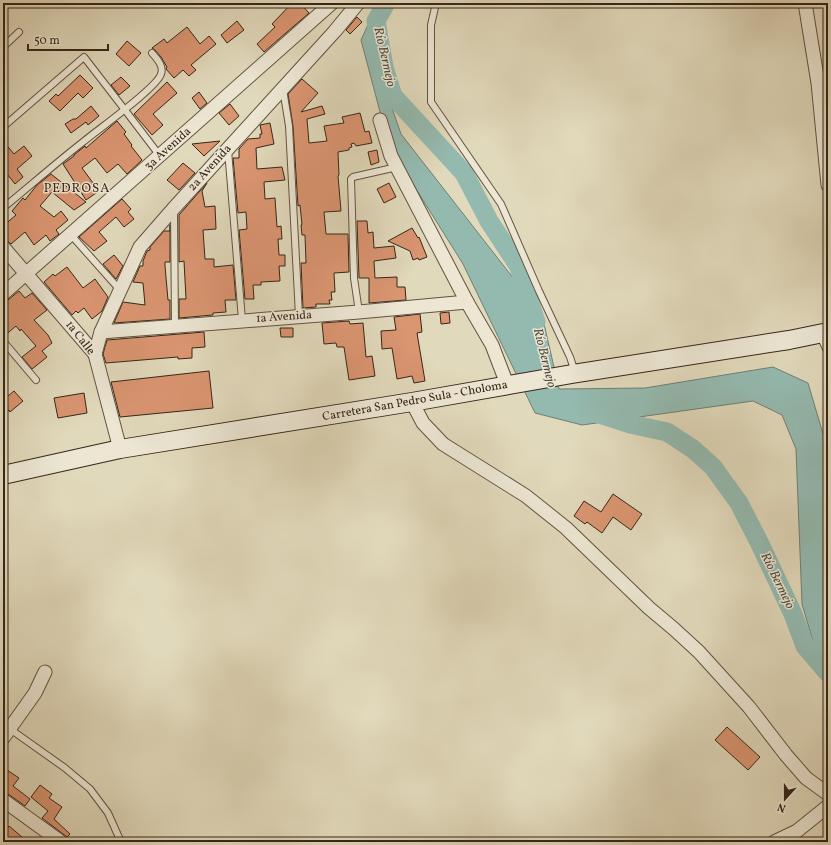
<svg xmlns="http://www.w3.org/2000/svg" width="831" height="845" font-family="Vollkorn,serif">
  <rect width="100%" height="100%" fill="#e1d9bb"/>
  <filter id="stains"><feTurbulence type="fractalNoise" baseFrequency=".005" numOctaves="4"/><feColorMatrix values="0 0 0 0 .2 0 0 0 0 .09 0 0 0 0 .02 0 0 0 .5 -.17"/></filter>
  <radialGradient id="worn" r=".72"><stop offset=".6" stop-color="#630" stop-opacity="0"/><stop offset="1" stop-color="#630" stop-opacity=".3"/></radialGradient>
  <path fill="#94bab0" stroke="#6f7f73" d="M378 3H391L375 35V59L401 134 542 315 559 389 645 388 773 367 808 383 828 451V668L817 655 802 604 796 449 782 415 753 401 582 425 535 413 463 264 389 146 361 40Z"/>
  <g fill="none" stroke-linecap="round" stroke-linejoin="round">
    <g stroke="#94bab0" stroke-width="19">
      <path d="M386 3 376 21 384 67 393 96 464 173 489 221 519 267 536 322"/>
      <path d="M593 412 630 424 667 432 693 449 713 467 739 503 760 544 793 614 805 646 828 673"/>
    </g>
  </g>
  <g fill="#da9571" stroke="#372618">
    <path d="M292 3H300L309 13 264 52 257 44 275 27 272 24Z"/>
    <path d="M357 17 362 22 350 34 346 30Z"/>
    <path d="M237 21 244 30 227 43 221 35Z"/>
    <path d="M187 27 200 44 209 36 216 44 191 65 196 70 189 76 183 70 174 78 166 69 167 67 161 57 155 50 152 48 164 39 167 43Z"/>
    <path d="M127 41 141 53 129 66 116 54Z"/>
    <path d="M80 75 93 88 83 98 78 93 60 111 49 101 56 94 58 96Z"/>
    <path d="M121 77 130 86 119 95 111 85Z"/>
    <path d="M302 79 318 93 301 112 322 106 325 114 307 119 309 143 327 141 324 126 344 123 342 117 360 113 365 132 369 131 372 143 356 146 354 143 351 144 352 147 349 148V150L338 152 339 175 338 176 341 211 324 212 326 234H348L349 272 334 273 335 292H331L332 300H329L330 304H316V307L303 308 301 263H306L305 235H302L301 225H302L300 205 298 206 293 126 288 94Z"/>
    <path d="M167 82 177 93 153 114 163 125 152 135 134 114Z"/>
    <path d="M199 92 207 103 200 109 192 98Z"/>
    <path d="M230 104 239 116 229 125 219 113Z"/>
    <path d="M91 106 99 116 88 125 86 122 71 133 65 124 73 119H76Z"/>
    <path d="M117 121 126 132 124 134 132 145 131 146 142 160 127 174 118 164 107 173 95 158 82 168 99 191 86 200 63 164 74 156V155L85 146 86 148Z"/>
    <path d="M270 123 274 144 256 148 257 169 282 167 285 180 264 182 265 199 275 198 277 227 281 226 282 239H278L279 255H285V266H279L280 281 261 282V285H253L254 299H245L239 230 247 229 246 212 238 213 233 158H239V149L248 139 260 138V134H262L260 125Z"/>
    <path d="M3 141 14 154 24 146 32 156 17 169 23 177 15 184 3 169Z"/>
    <path d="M220 141 204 156 192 144Z"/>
    <path d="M377 150 379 162 371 165 368 152Z"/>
    <path d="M183 163 195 173 179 190 167 180Z"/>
    <path d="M51 174 86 202 74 210 52 192 40 206 54 217 61 211 68 220 56 230 59 234 50 241 46 235 34 245 25 232 11 244 6 240 3 239V226L16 215 12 211 23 198 25 200 37 185Z"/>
    <path d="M207 183 202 191 205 207 215 206 216 229 203 230 205 259H214V267L233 265 236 300H225L226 312 213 313V315L179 318V299H186L184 261 179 262V215Z"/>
    <path d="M389 183 396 197 384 203 377 189Z"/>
    <path d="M122 199 131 209 128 212 134 219 124 227 116 217 99 232 107 241 94 251 79 237Z"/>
    <path d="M357 221H367L368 233 373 232 374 248 394 246 396 258 374 261 375 278 397 277V287H405L406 300 369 303V278H359Z"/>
    <path d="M170 225V262H165V266L168 300H170V319L114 323 123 302 145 305 143 283 133 282 140 266H143V261L147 251 150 250V247L164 231H170Z"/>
    <path d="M412 228 418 238 419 237 427 257 419 260 418 258 413 260 410 251 388 241Z"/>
    <path d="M114 255 123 266 116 279 103 264Z"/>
    <path d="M67 267 83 288 95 279 108 297 102 311 92 319 84 308 78 313 76 311 72 315 44 282 53 274 55 276Z"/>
    <path d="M19 291 25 298 32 293 47 310 34 320 48 335 52 343 42 351 47 357 32 369 22 357 36 346 21 329 20 331 16 326 3 337V302L8 300Z"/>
    <path d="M449 312 450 323 441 324 440 313Z"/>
    <path d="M420 314 422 332 417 333 425 381 414 383 412 376 397 379 392 348 382 349 381 331 396 330 394 317Z"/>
    <path d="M349 321 350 324 363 323 366 357 372 356 375 376 349 380 344 347H337L336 343 324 344 322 323Z"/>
    <path d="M280 328H293V337H281Z"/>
    <path d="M204 332 205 347 192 348V358L178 359V357L106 363 103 354 107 340Z"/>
    <path d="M209 371 213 408 120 417 111 382Z"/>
    <path d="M14 391 23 401 10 412 9 410 3 415V400Z"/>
    <path d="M84 393 87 413 58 418 54 398Z"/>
    <path d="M613 494 642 514 631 530 613 517 602 533 587 522 585 524 574 516 584 501 601 512Z"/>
    <path d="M727 727 760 757 748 770 715 740Z"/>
    <path d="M7 770 19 778 13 786 30 799 25 806 8 794 3 792V775Z"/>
    <path d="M40 785 52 794 49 798 62 807 54 819 70 834 67 837 42 818 48 811 31 797Z"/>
    <path d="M9 826 22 837 17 842H3V833Z"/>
  </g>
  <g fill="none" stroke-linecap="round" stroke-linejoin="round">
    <defs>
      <g id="lane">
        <path d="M436 3 431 25V102L501 204 539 291 570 357 575 372"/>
        <path d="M3 47 19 32"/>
        <path d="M283 89 289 126 299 316"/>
        <path d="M3 127 84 57 125 110 160 156"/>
        <path d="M228 150 242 320"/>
        <path d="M3 208C30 186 56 163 83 142 97 130 157 88 161 74 164 66 157 59 152 53"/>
        <path d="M174 212 175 326"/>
        <path d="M71 235 120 290"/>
        <path d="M359 312 354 278 351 179 353 177 397 167"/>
        <path d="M820 336 828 353"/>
        <path d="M3 341 36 380"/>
        <path d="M10 729 65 768 90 789 108 813 121 842"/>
      </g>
      <g id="street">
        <path d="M805 3 818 83 828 185"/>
        <path d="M380 120 391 156 467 302 492 345 505 379 506 386"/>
        <path d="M3 247 95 354 120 449"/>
        <path d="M3 294 332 3"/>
        <path d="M101 332 359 312 467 302"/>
        <path d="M95 354 101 332 140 247 174 208 335 31 358 3"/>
        <path d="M412 402 423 423 443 444 526 496 566 528 649 608 674 629 699 652 749 707 786 755 806 778 828 794"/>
        <path d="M3 738 35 693 45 672"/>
        <path d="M3 800 61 842"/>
        <path d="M774 842 797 831 828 806"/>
      </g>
      <path id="secondary" d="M3 475 120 449 412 402 572 374 789 340 828 332"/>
    </defs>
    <use href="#lane" stroke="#625341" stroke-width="8"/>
    <use href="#street" stroke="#625341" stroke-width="15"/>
    <use href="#secondary" stroke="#372618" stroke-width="20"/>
    <use href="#lane" stroke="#ece6d3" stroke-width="6"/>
    <use href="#street" stroke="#ece6d3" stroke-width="13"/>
    <use href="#secondary" stroke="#ece6d3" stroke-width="18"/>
  </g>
  <g text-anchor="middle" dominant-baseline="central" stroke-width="3" stroke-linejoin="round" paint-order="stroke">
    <g font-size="12" fill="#372618" stroke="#ece6d3">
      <text transform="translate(168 149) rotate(-42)">3a Avenida</text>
      <text transform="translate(210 168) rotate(-48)">2a Avenida</text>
      <text transform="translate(284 317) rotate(-4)">1a Avenida</text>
      <text transform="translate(80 338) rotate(52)">1a Calle</text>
      <text transform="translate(415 401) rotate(-10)">Carretera San Pedro Sula - Choloma</text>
    </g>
    <g font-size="13" font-style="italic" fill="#4e4b3e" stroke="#ece6d3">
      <text transform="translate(384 57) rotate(77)">Río Bermejo</text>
      <text transform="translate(544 358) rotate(76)">Río Bermejo</text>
      <text transform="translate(777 581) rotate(64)">Río Bermejo</text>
    </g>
    <g font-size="13" letter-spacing="1" fill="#372618" stroke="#ece6d3">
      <text x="77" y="189">PEDROSA</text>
    </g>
  </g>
  <rect width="831" height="845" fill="none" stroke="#e1d9bb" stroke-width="16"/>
  <rect x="4" y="4" width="823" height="837" fill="none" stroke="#372618" stroke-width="2"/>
  <rect x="8" y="8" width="815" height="829" fill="none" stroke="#372618"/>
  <g transform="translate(785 799) rotate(201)" stroke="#ece6d3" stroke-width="3" paint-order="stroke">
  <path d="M0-3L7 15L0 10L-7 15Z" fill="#372618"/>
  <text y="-6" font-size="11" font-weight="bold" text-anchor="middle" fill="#372618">N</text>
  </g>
  <path d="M28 44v6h80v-6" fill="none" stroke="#372618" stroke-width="2"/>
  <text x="34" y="44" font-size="12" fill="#372618" stroke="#ece6d3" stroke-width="3" paint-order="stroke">50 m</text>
  <rect width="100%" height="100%" filter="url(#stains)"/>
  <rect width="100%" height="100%" fill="url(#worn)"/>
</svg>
